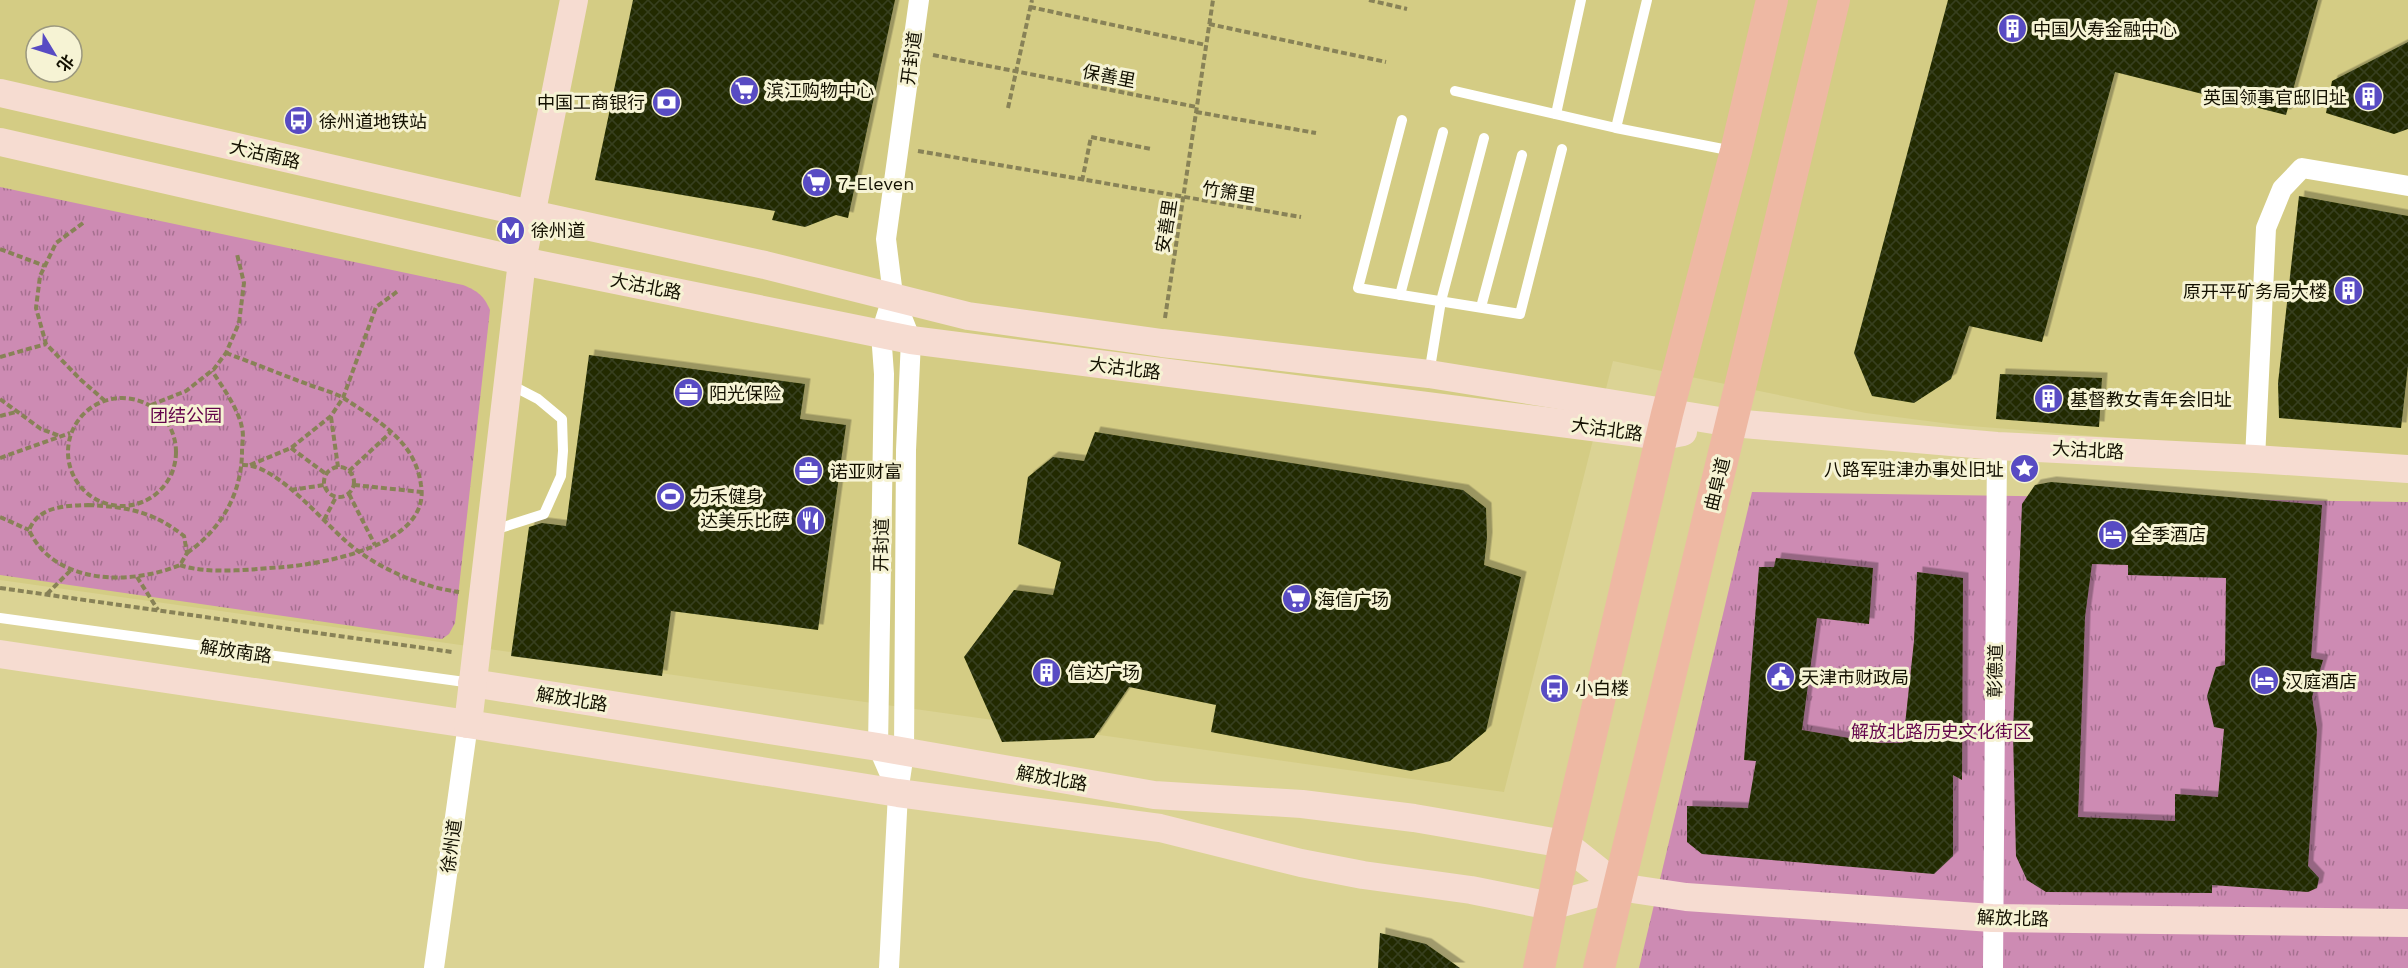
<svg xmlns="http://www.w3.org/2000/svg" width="2408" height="968" font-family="'Work Sans','Noto Sans SC',sans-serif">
  <defs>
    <pattern id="grass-tufts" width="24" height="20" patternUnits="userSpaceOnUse" patternTransform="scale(1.5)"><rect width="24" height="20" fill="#cd8bb3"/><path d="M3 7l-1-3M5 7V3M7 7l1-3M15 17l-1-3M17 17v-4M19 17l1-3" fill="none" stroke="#a5708f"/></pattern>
    <pattern id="building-cross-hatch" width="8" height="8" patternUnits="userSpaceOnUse" patternTransform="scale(1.5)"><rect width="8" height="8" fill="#212b05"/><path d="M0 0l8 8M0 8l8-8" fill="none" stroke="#38401f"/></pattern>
    <filter id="shadow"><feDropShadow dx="5.5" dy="-5.5" stdDeviation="0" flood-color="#0004"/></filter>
  </defs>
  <rect width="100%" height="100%" fill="#dbd394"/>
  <path fill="#d4cc84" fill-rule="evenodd" d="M0 0H2408V461L1958 425 1866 413 1613 361 1504 792 0 580ZM36 36H72V72H36Z"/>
  <g fill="url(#grass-tufts)">
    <path d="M0 187 463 285C478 291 484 296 490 310L455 623 449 634 442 639 0 575Z"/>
    <path d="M1752 492 2408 502V968H1639Z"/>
  </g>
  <g fill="url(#building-cross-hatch)" fill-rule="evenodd" filter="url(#shadow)">
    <path d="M633 0H895L848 218 836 215 805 227 772 220 775 211 595 180Z"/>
    <path d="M1948 0H2318L2286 115 2115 72 2042 342 1969 326 1951 379 1914 403 1872 396 1854 353Z"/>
    <path d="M2408 42V129L2394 134 2326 113 2332 81Z"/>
    <path d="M2299 196 2408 216V366L2401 428 2279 418 2278 383Z"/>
    <path d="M589 355 805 384 800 419 846 425 818 630 671 611 662 676 511 656 529 527 542 523 566 526Z"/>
    <path d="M2000 374 2102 378 2099 427 1996 419Z"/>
    <path d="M1095 432 1463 490 1486 508 1487 538 1484 565 1521 577 1486 731 1450 761 1411 771 1211 732 1216 705 1129 687 1094 738 1002 742 964 657 1014 590 1053 595 1061 562 1018 544 1028 477 1053 457 1084 461Z"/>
    <path d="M2051 482 2322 505 2311 658 2323 660 2312 697 2317 730 2308 866 2319 878 2317 888 2308 892 2212 885V893L2046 892 2027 880 2016 856 2013 733 2022 504 2035 485ZM2092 564 2128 565V575L2226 578 2225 665 2216 667 2207 696 2214 727 2224 729 2218 797 2175 794V821L2078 817 2085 617Z"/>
    <path d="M1776 558 1873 568 1869 624 1817 618 1802 730 1878 743H1903L1914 641 1917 572 1963 578 1962 780 1953 775V856L1934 874 1702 854 1687 842V806L1748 808 1756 761 1744 760 1759 567H1774Z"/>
    <path d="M1380 933 1426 944 1460 968H1378Z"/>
  </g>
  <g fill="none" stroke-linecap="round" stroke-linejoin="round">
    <g stroke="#888257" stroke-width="4" stroke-dasharray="6 3" stroke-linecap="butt">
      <path d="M1369 0 1407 9"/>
      <path d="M1030 7 1206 45"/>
      <path d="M1209 24 1386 62"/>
      <path d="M933 55 1197 107"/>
      <path d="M1008 108 1032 0"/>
      <path d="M1196 112 1316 133"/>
      <path d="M918 151 1301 217"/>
      <path d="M1082 181 1091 137 1151 149"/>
      <path d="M83 223 56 243 40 276 36 308 46 344 81 380 104 400"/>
      <path d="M0 249 45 266"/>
      <path d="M1165 318 1213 0"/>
      <path d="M0 357 46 344"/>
      <circle cx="122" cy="452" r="54"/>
      <path d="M0 399 41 429 60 436"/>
      <path d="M151 405 186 391 214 369 226 353 239 323 244 283 237 254"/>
      <path d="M0 416 16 412"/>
      <path d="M331 417 338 467"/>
      <path d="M291 448 326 474"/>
      <path d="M0 458 70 433"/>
      <path d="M242 465C279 463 329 531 358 551 387 572 423 587 459 592"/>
      <path d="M250 465 291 448 331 416 343 398 376 307 398 291"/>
      <circle cx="339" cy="482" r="15"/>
      <path d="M349 471 390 433"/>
      <path d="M354 485 422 492"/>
      <path d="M291 490 324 485"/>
      <path d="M349 494 375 545"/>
      <path d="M88 505C128 507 152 511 184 536L187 553 180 565C132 585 55 586 29 530 39 506 64 506 88 505Z"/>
      <path d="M0 517 29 530"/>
      <path d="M324 520 336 497"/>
      <path d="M187 553C221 529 242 494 242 451 242 444 244 435 242 428 239 410 222 386 212 371"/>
      <path d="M180 565C208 575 254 569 284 567 328 563 431 544 421 485 419 470 413 456 403 444 388 426 365 412 345 399 334 392 320 389 307 384 280 374 253 363 226 353"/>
      <path d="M137 577 158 610"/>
      <path d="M0 588 452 652"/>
      <path d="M47 594 72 569"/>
    </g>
    <g stroke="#fff" stroke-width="10">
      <path d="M1455 91 1616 128 1733 151"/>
      <path d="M1556 114 1581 0"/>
      <path d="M1402 120 1358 288 1520 314 1562 149"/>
      <path d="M1616 128 1647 0"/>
      <path d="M1400 295 1443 132"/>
      <path d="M1481 307 1522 155"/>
      <path d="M1429 374 1441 301 1484 138"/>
      <path d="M494 530 544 514 561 476 563 451 562 419 538 399 509 384"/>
      <path d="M0 618 472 683"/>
    </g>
    <g stroke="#fff" stroke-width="20">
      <path d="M893 295 886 239 919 0"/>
      <path d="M2255 459 2266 228 2282 189 2302 168 2408 186"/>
      <path d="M434 968 468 724"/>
      <path d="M889 968 898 793 904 753 906 450 911 340 893 295 881 333 884 374 878 747 898 793"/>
      <path d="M1993 968 1997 446"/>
    </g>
    <g stroke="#f6dcd1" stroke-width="28">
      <path d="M0 93 531 214 765 265 968 316 1162 343 1429 374 1732 423 1997 446 2255 459 2408 469"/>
      <path d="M0 142 522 261 911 340 1662 436 1683 432"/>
      <path d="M0 654 468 724 898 793 1160 828 1301 863 1363 875 1471 890 1551 906 1619 887 1686 897 1992 918 2408 923"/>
      <path d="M472 683 878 747 1154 795 1302 804 1414 818 1565 844 1619 887"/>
      <path d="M468 724 522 261 574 0"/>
    </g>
    <g stroke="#eeb8a3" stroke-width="32">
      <path d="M1539 968 1565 844 1667 414 1736 151 1772 0"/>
      <path d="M1599 968 1834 0"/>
    </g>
  </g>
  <defs>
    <symbol id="building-disc" viewBox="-11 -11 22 22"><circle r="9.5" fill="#584bc3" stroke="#f6f3d4"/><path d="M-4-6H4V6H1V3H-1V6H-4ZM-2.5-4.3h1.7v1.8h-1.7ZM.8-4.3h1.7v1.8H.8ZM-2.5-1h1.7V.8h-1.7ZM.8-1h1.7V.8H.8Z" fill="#fff"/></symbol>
    <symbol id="supermarket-disc" viewBox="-11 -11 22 22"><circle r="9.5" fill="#584bc3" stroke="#f6f3d4"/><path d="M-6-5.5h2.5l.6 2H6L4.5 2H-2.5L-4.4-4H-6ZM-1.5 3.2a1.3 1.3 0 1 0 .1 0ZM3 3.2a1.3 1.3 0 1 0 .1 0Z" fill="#fff"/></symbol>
    <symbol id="bank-disc" viewBox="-11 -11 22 22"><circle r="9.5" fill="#584bc3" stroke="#f6f3d4"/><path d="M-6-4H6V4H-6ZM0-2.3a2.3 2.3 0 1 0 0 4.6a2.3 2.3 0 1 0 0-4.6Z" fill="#fff"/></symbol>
    <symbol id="bus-disc" viewBox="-11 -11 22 22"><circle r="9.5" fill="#584bc3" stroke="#f6f3d4"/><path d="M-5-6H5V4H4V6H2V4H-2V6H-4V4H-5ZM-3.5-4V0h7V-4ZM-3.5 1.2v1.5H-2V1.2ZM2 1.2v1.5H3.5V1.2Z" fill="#fff"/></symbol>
    <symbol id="metro-disc" viewBox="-11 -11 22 22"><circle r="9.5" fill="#584bc3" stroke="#f6f3d4"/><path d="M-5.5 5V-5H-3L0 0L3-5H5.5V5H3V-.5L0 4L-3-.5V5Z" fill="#fff"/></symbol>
    <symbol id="office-disc" viewBox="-11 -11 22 22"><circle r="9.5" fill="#584bc3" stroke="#f6f3d4"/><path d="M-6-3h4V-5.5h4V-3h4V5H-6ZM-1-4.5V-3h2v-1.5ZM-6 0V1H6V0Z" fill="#fff"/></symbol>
    <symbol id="sight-disc" viewBox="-11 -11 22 22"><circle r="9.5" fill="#584bc3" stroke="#f6f3d4"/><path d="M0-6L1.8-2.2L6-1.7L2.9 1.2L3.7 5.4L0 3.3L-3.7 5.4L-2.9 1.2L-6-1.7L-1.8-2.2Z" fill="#fff"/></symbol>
    <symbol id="stadium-disc" viewBox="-11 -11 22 22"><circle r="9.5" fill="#584bc3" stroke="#f6f3d4"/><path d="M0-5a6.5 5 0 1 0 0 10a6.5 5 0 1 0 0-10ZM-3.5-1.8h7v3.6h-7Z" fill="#fff"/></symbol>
    <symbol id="restaurant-disc" viewBox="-11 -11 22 22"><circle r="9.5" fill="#584bc3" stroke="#f6f3d4"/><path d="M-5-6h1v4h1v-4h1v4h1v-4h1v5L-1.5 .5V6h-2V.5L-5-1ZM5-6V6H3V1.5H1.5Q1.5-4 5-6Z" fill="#fff"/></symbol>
    <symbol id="hotel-disc" viewBox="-11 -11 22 22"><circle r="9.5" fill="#584bc3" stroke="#f6f3d4"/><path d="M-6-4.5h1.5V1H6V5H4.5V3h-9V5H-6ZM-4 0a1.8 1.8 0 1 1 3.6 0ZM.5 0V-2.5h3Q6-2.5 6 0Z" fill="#fff"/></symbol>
    <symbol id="civic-disc" viewBox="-11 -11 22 22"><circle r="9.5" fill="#584bc3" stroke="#f6f3d4"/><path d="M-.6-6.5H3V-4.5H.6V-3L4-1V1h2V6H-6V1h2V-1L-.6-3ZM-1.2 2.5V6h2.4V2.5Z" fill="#fff"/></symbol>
  </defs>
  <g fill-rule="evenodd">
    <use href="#building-disc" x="1996" y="12" width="33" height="33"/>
    <use href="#supermarket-disc" x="728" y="74" width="33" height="33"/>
    <use href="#building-disc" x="2352" y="80" width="33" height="33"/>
    <use href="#bank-disc" x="650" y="86" width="33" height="33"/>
    <use href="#bus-disc" x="282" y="104" width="33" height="33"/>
    <use href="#supermarket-disc" x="800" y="166" width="33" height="33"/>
    <use href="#metro-disc" x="494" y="214" width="33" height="33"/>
    <use href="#building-disc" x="2332" y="274" width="33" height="33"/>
    <use href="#office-disc" x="672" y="376" width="33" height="33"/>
    <use href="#building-disc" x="2032" y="382" width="33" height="33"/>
    <use href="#sight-disc" x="2008" y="452" width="33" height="33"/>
    <use href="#office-disc" x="792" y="454" width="33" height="33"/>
    <use href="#stadium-disc" x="654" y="480" width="33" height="33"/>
    <use href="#restaurant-disc" x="794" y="504" width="33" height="33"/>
    <use href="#hotel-disc" x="2096" y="518" width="33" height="33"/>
    <use href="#supermarket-disc" x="1280" y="582" width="33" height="33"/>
    <use href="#building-disc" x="1030" y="656" width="33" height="33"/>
    <use href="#civic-disc" x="1764" y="660" width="33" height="33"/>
    <use href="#hotel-disc" x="2248" y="664" width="33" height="33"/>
    <use href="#bus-disc" x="1538" y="672" width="33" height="33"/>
  </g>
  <g text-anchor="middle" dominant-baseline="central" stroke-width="6" stroke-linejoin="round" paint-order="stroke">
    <g font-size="18" fill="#131000" stroke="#f6f3d4" text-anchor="start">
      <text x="2033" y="29">中国人寿金融中心</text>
      <text x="766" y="90">滨江购物中心</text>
      <text x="2347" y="97" text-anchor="end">英国领事官邸旧址</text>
      <text x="645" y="102" text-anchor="end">中国工商银行</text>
      <text x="319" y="121">徐州道地铁站</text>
      <text x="838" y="183">7-Eleven</text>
      <text x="531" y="230">徐州道</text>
      <text x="2327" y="291" text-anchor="end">原开平矿务局大楼</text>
      <text x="709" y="393">阳光保险</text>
      <text x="2070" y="399">基督教女青年会旧址</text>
      <text x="2004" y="469" text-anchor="end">八路军驻津办事处旧址</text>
      <text x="830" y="471">诺亚财富</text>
      <text x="692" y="496">力禾健身</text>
      <text x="790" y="520" text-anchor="end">达美乐比萨</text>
      <text x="2134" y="534">全季酒店</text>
      <text x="1317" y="599">海信广场</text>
      <text x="1068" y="672">信达广场</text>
      <text x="1801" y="677">天津市财政局</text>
      <text x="2285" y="681">汉庭酒店</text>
      <text x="1575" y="688">小白楼</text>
    </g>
    <g font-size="18" fill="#131000" stroke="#f6f3d4">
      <text transform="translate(911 58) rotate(-82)">开封道</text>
      <text transform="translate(1109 76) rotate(11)">保善里</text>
      <text transform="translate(265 154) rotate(13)">大沽南路</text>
      <text transform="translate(1229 192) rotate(9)">竹箫里</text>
      <text transform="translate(1166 226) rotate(-81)">安善里</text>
      <text transform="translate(646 286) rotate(11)">大沽北路</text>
      <text transform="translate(1125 368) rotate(7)">大沽北路</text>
      <text transform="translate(1607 429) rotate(8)">大沽北路</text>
      <text transform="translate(2088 450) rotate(3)">大沽北路</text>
      <text transform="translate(1717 484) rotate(-76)">曲阜道</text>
      <text transform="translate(881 545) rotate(-89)">开封道</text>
      <text transform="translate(236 651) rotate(8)">解放南路</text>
      <text transform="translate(1995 671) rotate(-89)">彰德道</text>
      <text transform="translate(572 699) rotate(9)">解放北路</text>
      <text transform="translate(1052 778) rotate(10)">解放北路</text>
      <text transform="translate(451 846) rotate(-82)">徐州道</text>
      <text transform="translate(2013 918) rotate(2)">解放北路</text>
    </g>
    <g font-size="18" fill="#64044b" stroke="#f6f3d4">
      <text x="186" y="415">团结公园</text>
      <text x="1941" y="731">解放北路历史文化街区</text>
    </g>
  </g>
  <g transform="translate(54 54) rotate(128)"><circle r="28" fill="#f6f3d4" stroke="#9b987f" stroke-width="1.5"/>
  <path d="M0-4.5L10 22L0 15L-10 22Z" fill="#584bc3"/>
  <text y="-9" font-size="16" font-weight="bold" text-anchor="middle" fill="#131000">北</text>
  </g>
</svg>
